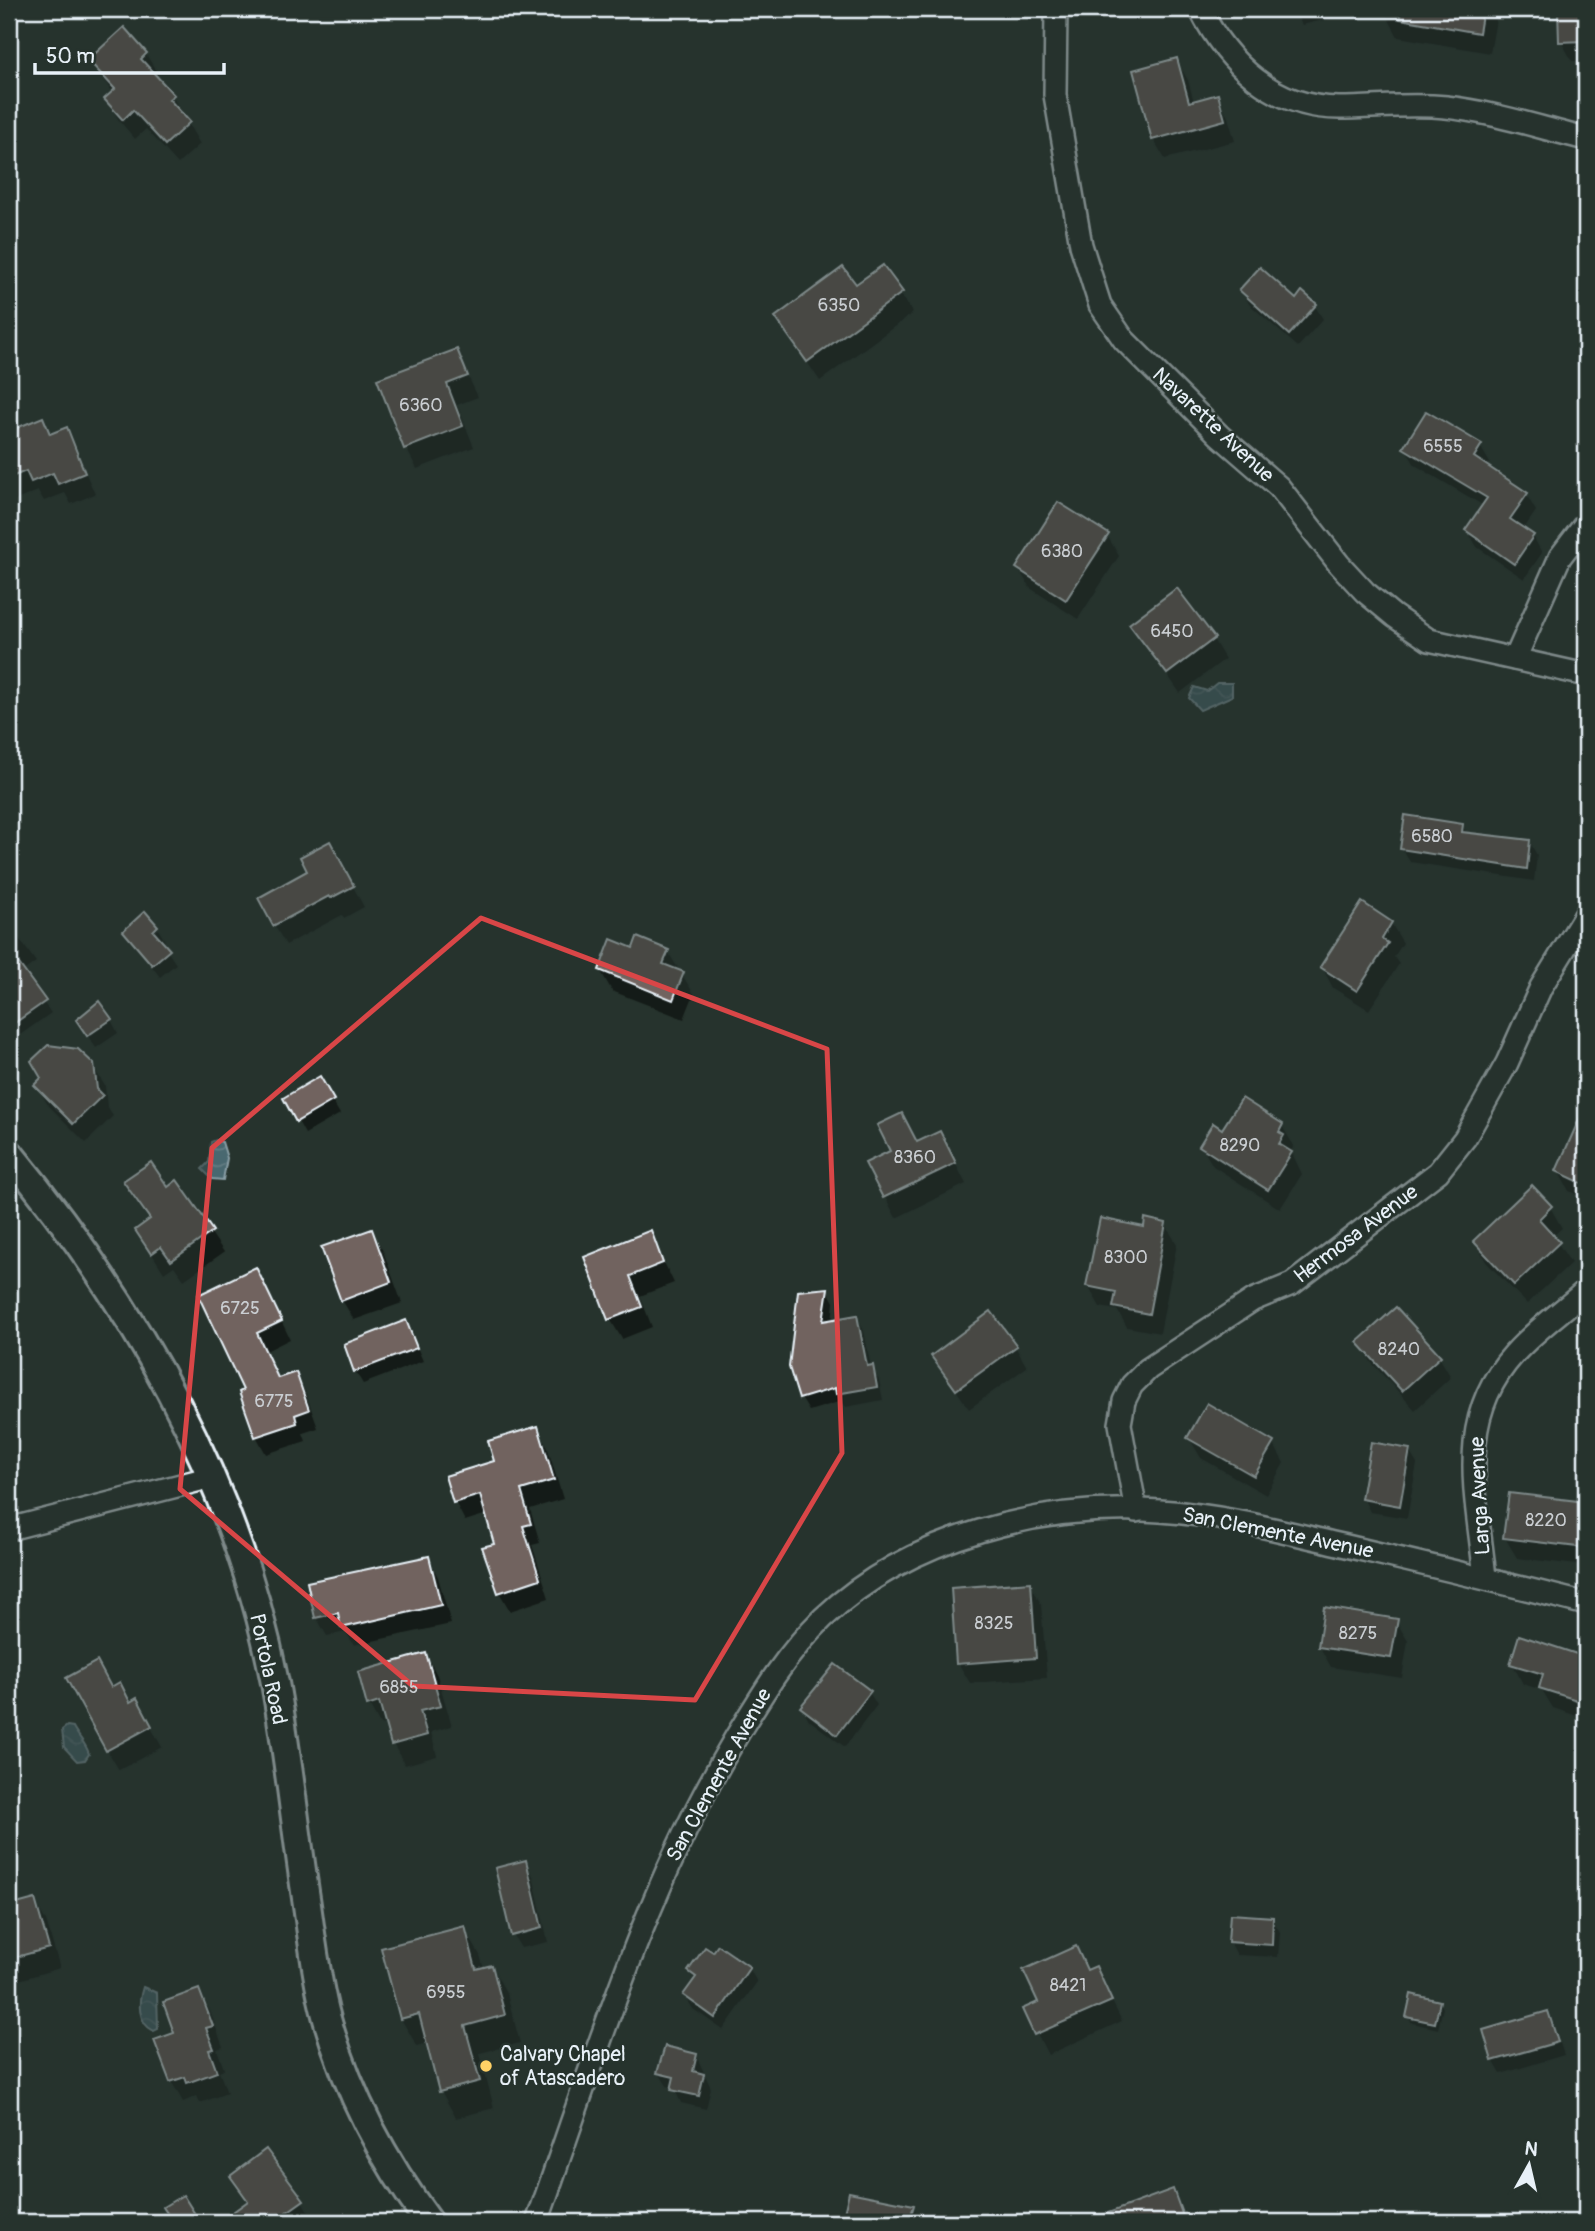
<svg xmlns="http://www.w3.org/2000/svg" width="1595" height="2231" font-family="Pangolin,sans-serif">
  <defs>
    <pattern id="water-waves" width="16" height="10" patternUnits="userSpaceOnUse" patternTransform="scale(1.75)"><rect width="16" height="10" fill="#49676f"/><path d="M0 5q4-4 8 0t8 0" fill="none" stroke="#637d84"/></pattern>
  </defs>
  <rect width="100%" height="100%" fill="#26332d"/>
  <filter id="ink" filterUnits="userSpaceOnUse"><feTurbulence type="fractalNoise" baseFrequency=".0143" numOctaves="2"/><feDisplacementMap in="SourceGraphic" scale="14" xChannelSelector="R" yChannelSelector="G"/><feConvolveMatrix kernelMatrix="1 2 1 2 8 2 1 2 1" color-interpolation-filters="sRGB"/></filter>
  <g filter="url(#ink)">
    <g fill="url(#water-waves)" stroke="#899ea6" stroke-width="2">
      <path d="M1217 683H1232V696L1200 710 1189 698 1194 687 1207 691Z"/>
      <path d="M216 1140 222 1142 227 1158 223 1180 212 1179 202 1169 209 1162 211 1142Z"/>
      <path d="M67 1726 73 1727C78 1737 86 1743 89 1754L85 1760 77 1761 64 1747 62 1730Z"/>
      <path d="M143 1987 157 1993 158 2029 154 2031C137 2023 138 2002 143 1987Z"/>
    </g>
    <g fill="#0007">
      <path d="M1293 9H1342L1344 15 1302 25Z"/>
      <path d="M1388 9H1498L1490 53 1398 37 1387 16Z"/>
      <path d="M1560 9H1586V61H1572L1561 41Z"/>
      <path d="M146 54 158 74 155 77 172 96 200 144 178 164 146 129 135 139 118 119 106 99 113 93 90 60Z"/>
      <path d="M1176 60 1188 80 1194 102 1217 96 1228 117 1235 141 1165 159 1153 139Z"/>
      <path d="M882 267 913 313 820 381 777 318 856 287Z"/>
      <path d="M1242 290 1315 306 1323 319 1298 347 1249 304Z"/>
      <path d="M456 351 478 397 457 405 474 447 417 469 406 448 379 380Z"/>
      <path d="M42 419 51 435 66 429 95 494 71 504 65 493 44 501 38 491 9 503V433Z"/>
      <path d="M1480 446 1490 463 1487 467 1526 494 1536 511 1523 530 1533 536 1542 553 1524 579 1477 547 1467 530 1484 506 1415 465 1405 448Z"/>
      <path d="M1107 535 1119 556 1078 619 1030 588 1018 568Z"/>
      <path d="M1132 624 1213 639 1225 659 1180 693Z"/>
      <path d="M1462 825 1468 835 1529 841 1537 855 1534 881 1410 862 1402 849Z"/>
      <path d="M341 864 364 907 344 918 342 915 286 945 274 925Z"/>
      <path d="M145 914 157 927 165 941 162 943 176 964 160 977 125 931Z"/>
      <path d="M1391 923 1403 943 1394 957 1399 964 1369 1010 1333 988 1322 967Z"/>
      <path d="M15 933 36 962 22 972 51 1013 13 1040 9 1035V938Z"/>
      <path d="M634 950 668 952 694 994 684 1019 612 991 600 970Z"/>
      <path d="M111 1020 118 1033 96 1048 86 1033Z"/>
      <path d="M92 1065 105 1086 107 1107 113 1116 86 1143 48 1105 36 1085Z"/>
      <path d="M319 1079 340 1114 305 1134 285 1098Z"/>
      <path d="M1583 1116 1586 1118V1199L1569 1191 1558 1171Z"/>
      <path d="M1282 1126 1294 1146 1291 1151 1302 1174 1280 1209 1213 1166 1201 1146 1223 1132Z"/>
      <path d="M940 1133 966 1184 896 1218 868 1164Z"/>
      <path d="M126 1182 168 1189 177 1183 224 1252 184 1280 174 1266 164 1273 137 1230 150 1220Z"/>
      <path d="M1550 1207 1562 1228 1553 1236 1571 1263 1527 1304 1486 1262 1475 1241Z"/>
      <path d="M1165 1224 1177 1244 1160 1333 1127 1327 1117 1310 1100 1307 1088 1286 1145 1229Z"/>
      <path d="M371 1231 383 1251 402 1303 354 1320 342 1300Z"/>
      <path d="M650 1233 674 1283 640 1296 652 1327 622 1339 610 1319Z"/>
      <path d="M265 1287 290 1339 266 1351 279 1380 295 1374 305 1392 318 1428 303 1433 306 1441 266 1454 256 1436 245 1391Z"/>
      <path d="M827 1289 834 1302 832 1322 857 1317 864 1331 871 1367 879 1380 883 1400 846 1407 842 1401 809 1411 801 1398Z"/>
      <path d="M406 1322 423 1361 363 1384 355 1371Z"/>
      <path d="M1359 1342 1439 1357 1451 1377 1415 1410 1371 1362Z"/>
      <path d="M1015 1346 1027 1367 969 1409 933 1356Z"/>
      <path d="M537 1428 547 1446 563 1499 530 1509 540 1543 532 1545 549 1598 510 1611 499 1592 496 1545 487 1514 465 1521 455 1502Z"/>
      <path d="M1189 1438 1273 1443 1284 1463 1266 1495 1201 1458Z"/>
      <path d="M1409 1451 1417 1464 1407 1518 1370 1512 1363 1498Z"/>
      <path d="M1510 1495 1586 1505V1566L1517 1558 1505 1538Z"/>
      <path d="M428 1558 438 1577 451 1624 354 1645 346 1632 327 1636 316 1617Z"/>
      <path d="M1030 1584 1041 1604 1047 1678 970 1683 958 1663Z"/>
      <path d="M1396 1621 1408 1641 1402 1678 1331 1667 1319 1646Z"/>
      <path d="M1520 1637 1586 1658V1719L1553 1708 1542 1690 1523 1684 1512 1663Z"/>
      <path d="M426 1655 437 1675 452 1726 431 1732 437 1756 405 1765 393 1744 387 1723 380 1725 369 1705Z"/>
      <path d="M111 1689 130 1704 136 1701 162 1747 119 1770 107 1750Z"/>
      <path d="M869 1692 877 1705 845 1747 809 1720 802 1707Z"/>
      <path d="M525 1862 533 1876 548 1942 521 1948 513 1935Z"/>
      <path d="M34 1901 46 1921 60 1968 9 1983V1908Z"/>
      <path d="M1272 1919 1280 1932 1278 1957 1237 1955 1230 1942Z"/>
      <path d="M464 1928 480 1955 484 1969 492 1967 507 1994 520 2043 480 2053 494 2108 456 2118 441 2091 428 2043 417 2046 401 2019Z"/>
      <path d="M1075 1948 1088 1971 1095 1968 1122 2021 1048 2055 1025 2010 1040 2002Z"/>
      <path d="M749 1968 757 1982 723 2030 693 2009 685 1996 695 1981 690 1971Z"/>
      <path d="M198 1991 210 2011 223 2047 217 2049 224 2069 219 2071 227 2093 200 2103 197 2096 183 2102 171 2081 176 2034Z"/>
      <path d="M1439 2002 1443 2008 1438 2029 1412 2023 1408 2017Z"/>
      <path d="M1547 2013 1559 2040 1494 2061 1485 2031Z"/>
      <path d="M1560 2043 1564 2055 1501 2074 1494 2062Z"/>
      <path d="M696 2055 711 2088 706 2109 681 2103 674 2088 667 2086 659 2073Z"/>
      <path d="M232 2176 302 2201 314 2221 222 2222 249 2203Z"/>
      <path d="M1172 2191 1188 2222H1092V2221Z"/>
      <path d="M850 2194 913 2207 922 2222H844Z"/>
    </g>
    <g fill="#71645e" stroke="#e8f1f8" stroke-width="2">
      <path d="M1401 9H1483L1479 33 1400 19Z"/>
      <path d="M1558 9H1586V41L1559 42Z"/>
      <path d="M124 27 147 53 141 59 174 95 169 99 190 122 165 145 133 110 123 120 104 99 115 89 88 60Z"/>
      <path d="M1177 58 1189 102 1218 94 1225 120 1152 140 1133 70Z"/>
      <path d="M883 265 903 292 807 362 775 317 843 267 856 284Z"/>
      <path d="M1260 267 1296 299 1302 291 1317 304 1289 335 1239 290Z"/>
      <path d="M457 349 468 376 447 384 463 426 404 449 377 379Z"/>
      <path d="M1426 411 1482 444 1474 457 1528 493 1510 519 1534 535 1514 564 1465 530 1487 498 1403 448Z"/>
      <path d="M43 417 50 434 67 427 85 473 58 484 53 473 31 482 26 471 9 478V431Z"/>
      <path d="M1058 502 1109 534 1066 600 1016 568Z"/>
      <path d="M1177 588 1215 638 1167 674 1129 624Z"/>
      <path d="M1405 815 1463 824 1462 832 1530 840 1527 869 1400 849Z"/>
      <path d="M330 841 354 886 331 898 329 896 273 926 258 898 307 871 300 857Z"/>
      <path d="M1362 902 1392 922 1382 939 1388 943 1357 991 1320 967Z"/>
      <path d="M145 911 158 926 153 931 170 950 152 965 123 931Z"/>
      <path d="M637 937 669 950 663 964 684 972 673 1000 599 970 611 939 633 948Z"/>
      <path d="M9 950 46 1001 9 1027Z"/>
      <path d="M99 1001 112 1019 87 1036 76 1020Z"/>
      <path d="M48 1045 78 1049 94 1064 97 1089 103 1095 73 1124 34 1085 41 1078 31 1061Z"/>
      <path d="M320 1076 334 1100 296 1122 283 1098Z"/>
      <path d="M1242 1098 1283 1124 1279 1132 1284 1135 1279 1144 1292 1152 1268 1190 1199 1146 1213 1123 1222 1129Z"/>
      <path d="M1586 1104V1185L1556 1171Z"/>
      <path d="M902 1113 917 1142 940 1131 956 1163 883 1198 865 1163 890 1151 877 1125Z"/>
      <path d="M151 1162 168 1187 177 1180 213 1231 171 1261 161 1247 151 1254 135 1230 150 1219 123 1181Z"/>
      <path d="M1532 1185 1552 1206 1539 1219 1560 1242 1514 1285 1473 1241Z"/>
      <path d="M1100 1218 1144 1227 1145 1218 1166 1223 1149 1314 1113 1307 1116 1292 1086 1286Z"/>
      <path d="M372 1229 391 1282 341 1301 321 1247Z"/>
      <path d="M651 1230 663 1263 630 1276 642 1307 608 1320 584 1257Z"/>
      <path d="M256 1267 282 1321 257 1333 278 1378 296 1372 309 1410 295 1415 297 1423 255 1437 239 1392 243 1390 198 1295Z"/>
      <path d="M828 1288 823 1321 857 1315 867 1366 873 1365 877 1387 836 1394 835 1388 799 1399 789 1367 798 1291Z"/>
      <path d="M1396 1307 1441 1356 1402 1391 1357 1342Z"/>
      <path d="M991 1311 1017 1346 956 1390 931 1356Z"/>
      <path d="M406 1320 417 1348 354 1372 344 1344Z"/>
      <path d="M1207 1403 1274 1442 1254 1476 1187 1438Z"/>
      <path d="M538 1426 554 1480 521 1490 531 1524 523 1526 540 1579 498 1593 482 1547 494 1544 480 1495 453 1503 445 1476 494 1461 488 1441Z"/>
      <path d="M1371 1442 1410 1449 1400 1506 1361 1499Z"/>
      <path d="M1509 1493 1586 1502V1548L1503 1538Z"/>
      <path d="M429 1556 441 1605 341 1628 338 1613 315 1618 307 1582Z"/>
      <path d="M1031 1582 1036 1658 956 1664 951 1588Z"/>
      <path d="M1324 1607 1398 1619 1391 1658 1318 1647Z"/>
      <path d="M1519 1635 1586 1657V1703L1539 1688 1543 1674 1510 1664Z"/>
      <path d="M426 1653 441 1706 420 1711 427 1735 391 1745 379 1702 367 1706 358 1672Z"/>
      <path d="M97 1661 111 1687 120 1682 130 1702 137 1698 152 1726 106 1751 66 1678Z"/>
      <path d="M835 1664 871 1691 837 1735 800 1707Z"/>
      <path d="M526 1860 542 1928 511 1936 495 1868Z"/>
      <path d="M35 1899 49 1948 9 1959V1906Z"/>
      <path d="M1230 1914 1273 1917 1272 1945 1228 1942Z"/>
      <path d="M465 1926 476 1969 492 1965 505 2015 465 2026 480 2081 439 2092 419 2014 400 2019 381 1948Z"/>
      <path d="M718 1945 750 1967 715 2018 683 1995 696 1977 688 1971 705 1947 713 1952Z"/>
      <path d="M1076 1946 1087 1970 1096 1966 1112 2001 1034 2035 1022 2009 1038 2002 1023 1970Z"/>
      <path d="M199 1989 213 2026 206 2028 214 2049 209 2050 217 2072 187 2083 185 2077 170 2082 154 2040 174 2033 163 2002Z"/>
      <path d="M1411 1994 1440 2001 1435 2023 1406 2017Z"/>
      <path d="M1548 2011 1558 2042 1492 2061 1483 2030Z"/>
      <path d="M665 2046 697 2054 693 2071 704 2074 699 2096 671 2090 674 2077 657 2073Z"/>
      <path d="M266 2149 304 2200 273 2222H219L248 2201 230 2176Z"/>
      <path d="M1173 2189 1185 2222H1090L1089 2220Z"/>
      <path d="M849 2192 914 2205 909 2222H842Z"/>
      <path d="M183 2195 200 2222H173L163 2207Z"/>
    </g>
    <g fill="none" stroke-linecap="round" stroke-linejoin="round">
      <defs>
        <g id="minor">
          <path d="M1056 9 1055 95 1081 245 1100 305 1124 340 1219 435 1279 487 1339 564 1365 592 1394 616 1429 640 1586 675"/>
          <path d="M1200 9C1228 64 1274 108 1339 108 1375 108 1410 103 1446 107 1493 112 1540 128 1586 139"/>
          <path d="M1515 659 1560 557 1586 523"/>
          <path d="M1136 1511 1120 1424 1124 1401 1132 1385 1148 1369 1253 1300 1292 1284 1438 1172 1465 1138 1507 1063 1541 987 1586 914"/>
          <path d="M9 1529 212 1477"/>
          <path d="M1485 1578C1477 1496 1454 1420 1514 1354 1535 1330 1563 1311 1586 1290"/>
          <path d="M537 2222C595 2058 646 1887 736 1737 762 1694 787 1653 823 1618 910 1536 1043 1503 1160 1511 1222 1515 1282 1531 1342 1545 1423 1564 1505 1583 1586 1604"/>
        </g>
        <path id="tertiary" d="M9 1153C136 1307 237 1484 275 1683 288 1753 295 1826 306 1898 312 1938 316 1979 327 2019 348 2094 383 2160 429 2222"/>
      </defs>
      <use href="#minor" stroke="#e8f1f8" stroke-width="26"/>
      <use href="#tertiary" stroke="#e8f1f8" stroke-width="32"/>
      <use href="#minor" stroke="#26332d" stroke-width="21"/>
      <use href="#tertiary" stroke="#26332d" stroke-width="26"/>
    </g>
  </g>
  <path d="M0 0H1595V2231H0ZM481 918 827 1049 842 1453 695 1700 413 1686 180 1489 212 1148Z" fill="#26332d" fill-opacity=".55" fill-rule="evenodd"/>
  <path fill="none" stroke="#d94647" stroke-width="5" stroke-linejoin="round" d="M481 918 827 1049 842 1453 695 1700 413 1686 180 1489 212 1148Z"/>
  <circle fill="#ffd166" stroke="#26332d" stroke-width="2.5" cx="486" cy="2066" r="7"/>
  <g text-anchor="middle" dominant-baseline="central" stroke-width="5" stroke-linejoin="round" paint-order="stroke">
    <g font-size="18" fill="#caced2">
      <text x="839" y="305">6350</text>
      <text x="421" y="405">6360</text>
      <text x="1443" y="446">6555</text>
      <text x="1062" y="551">6380</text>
      <text x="1172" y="631">6450</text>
      <text x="1432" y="836">6580</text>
      <text x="1240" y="1145">8290</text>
      <text x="915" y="1157">8360</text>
      <text x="1126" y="1257">8300</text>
      <text x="240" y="1308">6725</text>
      <text x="1399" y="1349">8240</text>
      <text x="274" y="1401">6775</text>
      <text x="1546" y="1520">8220</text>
      <text x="994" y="1623">8325</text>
      <text x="1358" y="1633">8275</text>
      <text x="399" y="1687">6855</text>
      <text x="1068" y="1985">8421</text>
      <text x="446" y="1992">6955</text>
    </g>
    <g font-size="21" fill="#e8f1f8" stroke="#26332d">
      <text transform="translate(1213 425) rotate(43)">Navarette Avenue</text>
      <text transform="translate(1356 1234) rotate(-37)">Hermosa Avenue</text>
      <text transform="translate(1480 1496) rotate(-93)">Larga Avenue</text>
      <text transform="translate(1278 1533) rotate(11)">San Clemente Avenue</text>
      <text transform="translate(268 1669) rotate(78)">Portola Road</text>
      <text transform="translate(719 1775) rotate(-61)">San Clemente Avenue</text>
    </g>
    <g font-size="21" fill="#e8f1f8" stroke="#26332d" text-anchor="start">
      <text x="500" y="2054">Calvary Chapel<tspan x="500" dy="24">of Atascadero</tspan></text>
    </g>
  </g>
  <rect width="1595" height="2231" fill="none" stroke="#26332d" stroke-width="35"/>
  <rect x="18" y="18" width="1560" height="2196" fill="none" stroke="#e8f1f8" stroke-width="2.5" filter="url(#ink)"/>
  <g transform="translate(1529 2165) rotate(8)" stroke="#26332d" stroke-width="5" paint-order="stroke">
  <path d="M0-5L12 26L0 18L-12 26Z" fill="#e8f1f8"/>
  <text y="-10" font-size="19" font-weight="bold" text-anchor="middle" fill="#e8f1f8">N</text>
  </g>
  <path d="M35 63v10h189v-10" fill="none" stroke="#e8f1f8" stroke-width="3.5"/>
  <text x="46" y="63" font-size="21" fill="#e8f1f8" stroke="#26332d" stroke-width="5" paint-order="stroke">50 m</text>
</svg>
